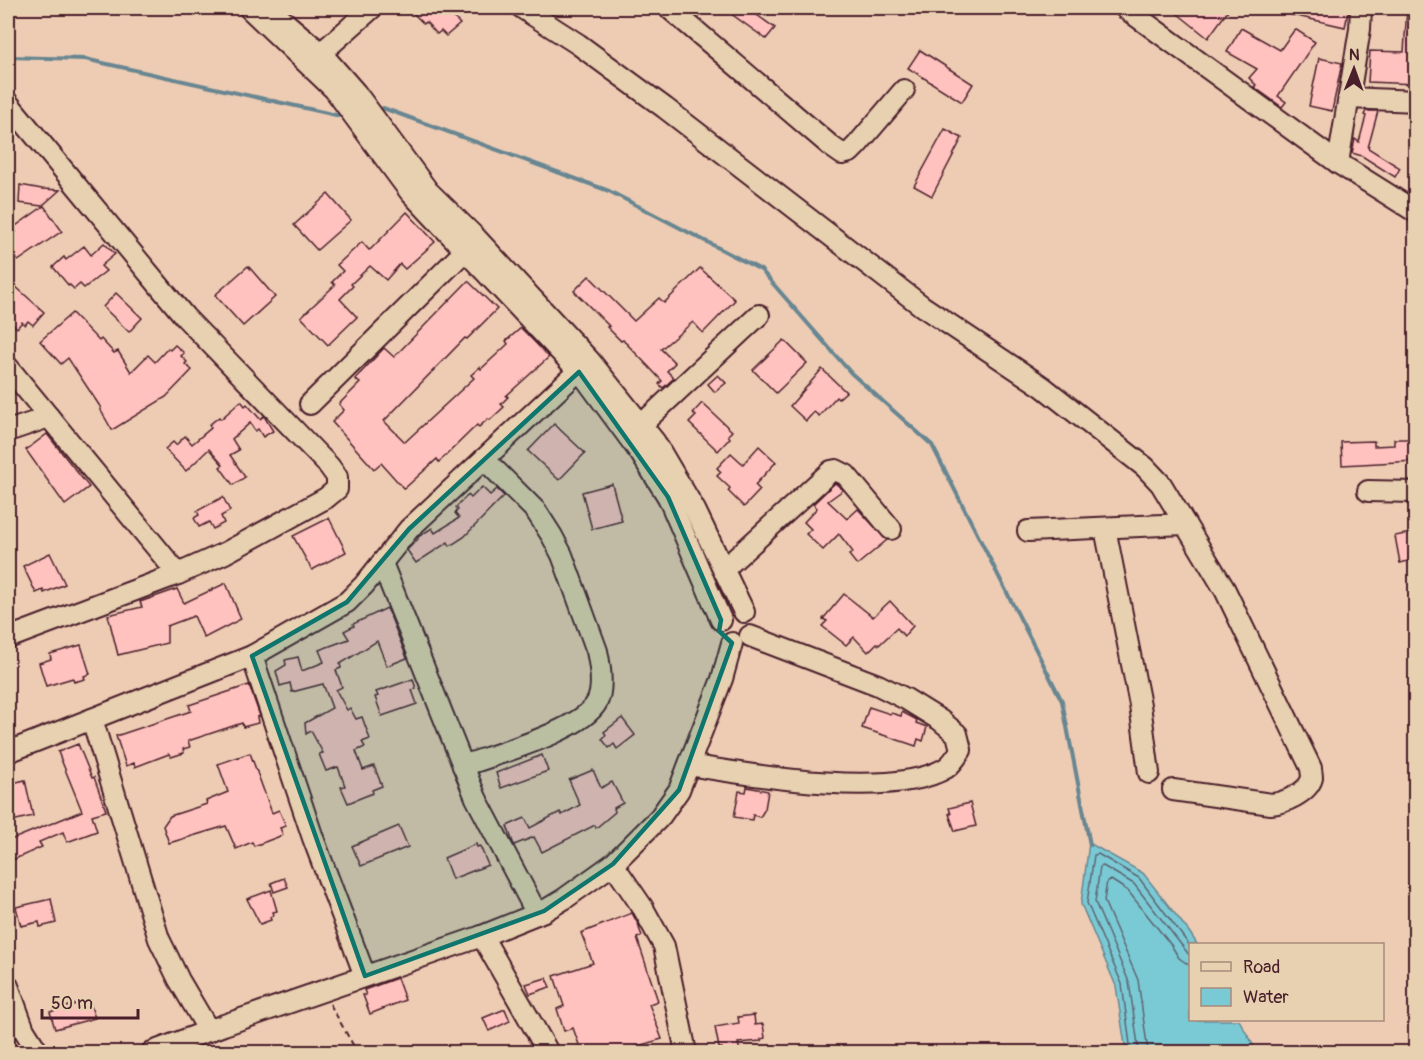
<svg xmlns="http://www.w3.org/2000/svg" width="1423" height="1060" font-family="Pangolin,sans-serif">
  <rect width="100%" height="100%" fill="#eeccb4"/>
  <filter id="ink" filterUnits="userSpaceOnUse"><feTurbulence type="fractalNoise" baseFrequency=".0167" numOctaves="2"/><feDisplacementMap in="SourceGraphic" scale="12" xChannelSelector="R" yChannelSelector="G"/><feConvolveMatrix kernelMatrix="1 2 1 2 8 2 1 2 1" color-interpolation-filters="sRGB"/></filter>
  <g filter="url(#ink)">
    <path fill="#7acad5" stroke="#678691" stroke-width="1.5" d="M1089 843 1143 873 1190 933 1197 944H1190V1020H1239L1257 1052H1126L1116 986 1081 904Z"/>
    <g fill="none" stroke-linecap="round" stroke-linejoin="round">
      <g stroke="#5d636f" stroke-width="1.5">
        <path d="M1131 1052 1122 984 1087 903 1094 855 1098 854 1139 878 1190 946"/>
        <path d="M1139 1052 1129 982 1095 902 1100 867 1103 866 1134 884 1190 956"/>
        <path d="M1148 1052 1138 980 1104 901 1107 881 1111 880 1128 891 1171 945 1179 958 1190 966"/>
      </g>
      <g stroke="#678691" stroke-width="4">
        <path d="M8 57 85 59 345 117"/>
        <path d="M383 108 609 191 761 270 851 373 932 445 1062 701 1090 845"/>
      </g>
    </g>
    <g fill="#ffc2be" stroke="#4a1f2b" stroke-width="1.5">
      <path d="M408 8H444L460 24 446 36 441 31 437 34 426 22 424 24Z"/>
      <path d="M723 8H747L775 28 766 39Z"/>
      <path d="M1183 8H1230L1208 38 1178 14Z"/>
      <path d="M1280 8H1349L1345 27 1279 12Z"/>
      <path d="M1407 8H1416V84L1368 82 1370 51 1404 52Z"/>
      <path d="M1241 28 1280 50 1295 29 1315 42 1278 96 1286 102 1282 107 1254 87 1256 85 1249 78 1257 69 1227 52Z"/>
      <path d="M920 50 973 84 962 102 908 68Z"/>
      <path d="M1319 58 1342 63 1332 111 1309 106Z"/>
      <path d="M1366 111H1378L1368 148 1400 168 1395 177 1362 156 1352 153 1355 139 1359 142 1366 116 1364 115Z"/>
      <path d="M945 129 962 138 932 196 914 186Z"/>
      <path d="M20 185 42 189 60 190 42 206 19 203Z"/>
      <path d="M328 194 351 220 317 250 294 225Z"/>
      <path d="M44 206 62 231 18 261 12 254 8 258V243L14 238 12 235 16 232 13 228Z"/>
      <path d="M407 212 435 242 405 269 400 264 386 280 370 266 351 284 353 286 340 299 357 317 328 345 301 317 335 285 332 282 343 271 337 265 362 242 369 250 371 249Z"/>
      <path d="M104 243 115 254 101 266 106 271 84 288 80 284 74 289 70 285 69 286 53 267 64 257 66 260 84 246 91 255Z"/>
      <path d="M248 266 275 297 243 326 215 295Z"/>
      <path d="M700 268 735 300 703 333 693 322 661 349 675 363 667 371 674 378 663 388 659 384 662 381 649 367 623 340 621 341 607 327 609 326 574 291 589 276 634 321 659 298 664 303Z"/>
      <path d="M468 281 497 309 467 339 465 338 384 421 405 442 474 378 471 375 480 367 481 369 508 344 506 341 521 328 549 357 506 396 508 397 501 404 504 407 490 420 488 419 479 427 477 425 439 462 437 459 404 489 381 463 374 469 332 422 344 410 339 404 360 383 355 379 384 348 394 357Z"/>
      <path d="M15 286 44 312 33 325 28 321 25 325 22 322 17 328 8 319V315L12 310 8 305V294Z"/>
      <path d="M116 293 142 318 129 332 103 307Z"/>
      <path d="M72 313 99 341 101 339 114 353 118 351 131 372 148 355 155 362 168 348 170 350 175 345 184 353 181 356 187 362 185 364 192 370 166 397 112 430 100 409 101 408 68 358 61 364 40 341Z"/>
      <path d="M784 340 807 363 776 393 753 370Z"/>
      <path d="M822 369 846 392 838 399 836 397 819 416 814 412 806 421 790 406Z"/>
      <path d="M718 375 726 383 715 392 708 384Z"/>
      <path d="M241 401 245 406 247 404 260 419 264 416 273 431 263 437 258 429 255 431 250 423 232 439 239 450 230 455 245 477 233 485 220 467 223 465 209 449 186 471 165 449 173 442 176 445 185 436 192 444 211 428 209 425 219 417 221 419Z"/>
      <path d="M702 403 732 431 728 435 730 438 718 451 689 423 696 416 693 413Z"/>
      <path d="M554 424 585 453 559 480 528 451Z"/>
      <path d="M47 434 89 487 65 505 26 450Z"/>
      <path d="M1394 439H1416V461L1342 465 1341 442 1374 441V446L1394 445Z"/>
      <path d="M759 446 776 462 755 485 760 490 744 507 728 491 730 488 717 476 721 472 717 468 731 453 743 464Z"/>
      <path d="M835 483 843 490 828 501 847 519 858 509 887 540 857 565 849 555 853 552 839 534 823 550 806 534 811 529 804 522 817 508 813 504Z"/>
      <path d="M612 484 622 521 592 529 582 492Z"/>
      <path d="M482 487 490 495 497 489 504 496 464 537 450 546 448 542 416 563 407 550 418 539V537L432 528 435 533 459 518 455 513 458 510 456 507 468 495 471 498Z"/>
      <path d="M223 497 230 511 221 516 224 523 213 529 209 522 199 527 194 518 199 515 197 511Z"/>
      <path d="M329 518 346 552 312 570 293 536Z"/>
      <path d="M1416 532V559L1400 563 1395 536Z"/>
      <path d="M50 553 65 584 44 593 43 590 36 593 23 566Z"/>
      <path d="M226 583 241 619 204 638 194 616 167 626V643L118 655 108 615 142 607 140 602 177 589 184 603Z"/>
      <path d="M844 594 873 617 890 601 913 626 904 636 897 628 879 645 877 643 868 652 854 637 846 645 822 626 827 621 823 619Z"/>
      <path d="M387 608 407 658 387 666 377 641 340 664 341 668 336 670 342 687 336 690 347 710 350 708 356 719 362 717 370 739 362 742 365 747 356 751 363 770 374 766 382 786 372 790 373 793 348 803 341 787 345 786 338 767 326 771 319 754 323 753 311 731 306 734 305 723 332 708 323 684 292 692 290 683 280 686 276 671 286 665 285 660 298 657 302 671 324 662 319 650 349 639 344 631 354 626 353 624Z"/>
      <path d="M81 645 90 674 84 676 85 679 74 682 73 678 46 686 39 663 51 659 50 654Z"/>
      <path d="M413 679 416 689 412 690 417 704 382 716 375 697 378 696 376 692Z"/>
      <path d="M249 685 260 716 257 717 258 723 243 727 242 723 188 741 190 747 183 749 184 753 171 757 169 754 135 767 134 763 126 766 116 736 191 711 189 705Z"/>
      <path d="M869 707 890 714 891 713 901 716 902 712 917 720 916 723 927 727 923 741 918 739 916 746 862 728Z"/>
      <path d="M622 718 635 735 617 749 614 744 609 748 602 739 606 735 604 732Z"/>
      <path d="M78 744 92 778 94 777 106 811 92 815 97 831 67 842 63 832 39 842 42 847 8 862V841L82 811 58 752Z"/>
      <path d="M250 753 272 813 279 810 286 826 280 828 283 835 254 846 252 842 236 849 226 826 169 843 163 826 170 816 207 804 206 801 228 792 218 764Z"/>
      <path d="M542 755 548 771 501 788 496 773Z"/>
      <path d="M593 770 601 788 612 782 623 803 614 808 615 812 596 828 595 825 542 852 534 837 514 845 507 826 525 818 530 828 560 812 562 815 580 805 569 780Z"/>
      <path d="M25 780 33 816 8 822V784Z"/>
      <path d="M747 787 768 791 765 809 760 817 753 815 752 820 734 817 739 791 746 792Z"/>
      <path d="M970 803 976 826 955 831 949 814H951L949 808Z"/>
      <path d="M399 826 408 847 361 866 352 846Z"/>
      <path d="M476 844 477 847 480 846 488 865 452 879 444 858Z"/>
      <path d="M284 878 288 887 274 892 271 883Z"/>
      <path d="M271 890 277 911 273 912 274 915 270 917 271 920 260 924 247 899Z"/>
      <path d="M51 899 56 923 40 927 39 922 21 926 16 907Z"/>
      <path d="M632 913 640 928H639L642 936 637 938 658 1001 649 1004 662 1039 614 1053H582L573 1028 564 1031 557 1009 564 1006 554 976 593 963 581 933Z"/>
      <path d="M397 978 405 1000 370 1014 363 995H366L364 990Z"/>
      <path d="M546 978 550 987 530 994 526 984Z"/>
      <path d="M89 1000 95 1018 55 1029 50 1012Z"/>
      <path d="M505 1009 510 1021 489 1031 483 1018Z"/>
      <path d="M754 1015 755 1025 763 1024 765 1038 761 1039V1041L738 1043 740 1051 723 1053 722 1048H719L715 1027 739 1023 738 1017Z"/>
    </g>
    <g fill="none" stroke-linecap="round" stroke-linejoin="round">
      <defs>
        <g id="minor">
          <path d="M249 8 334 89 410 192 586 379 641 454 668 497 721 620"/>
          <path d="M268 8 321 53 356 93 428 191 477 239 590 361 655 442 695 510 744 612"/>
          <path d="M522 8 578 44 665 108 922 306 1043 387 1145 467 1161 484 1225 590 1311 768C1311 771 1312 774 1312 778 1308 793 1284 803 1271 804L1173 790"/>
          <path d="M669 8 832 147 842 154 850 152 857 145 904 90"/>
          <path d="M1125 8 1338 163 1416 212"/>
          <path d="M313 60 372 8"/>
          <path d="M1349 98 1416 101"/>
          <path d="M8 103 185 317 329 466 337 477V489L326 498 225 553 178 574 8 638"/>
          <path d="M1338 163 1360 29 1361 8"/>
          <path d="M8 367 178 574"/>
          <path d="M310 404 473 243"/>
          <path d="M641 425 759 315"/>
          <path d="M8 431 49 417"/>
          <path d="M1368 491 1416 492"/>
          <path d="M1105 528 1140 705 1149 773"/>
          <path d="M1028 531 1185 524"/>
          <path d="M382 563 476 798 537 914"/>
          <path d="M723 570 831 471 836 470 846 475 891 529"/>
          <path d="M252 656 313 838 365 976"/>
          <path d="M92 719 159 939 179 980 209 1031"/>
          <path d="M8 752 252 656 347 602 364 585 409 529 588 362"/>
          <path d="M689 765C750 775 893 800 946 768 952 764 957 756 961 750L957 734 940 720 906 699 878 685 750 636"/>
          <path d="M463 766C495 754 582 731 597 702 604 688 600 665 597 651L562 555 552 536 536 511 484 459"/>
          <path d="M613 864 643 908 664 946 686 1052"/>
          <path d="M482 936 548 1052"/>
          <path d="M8 986 24 1030 38 1052"/>
          <path d="M152 1052 224 1025 482 936 544 911 564 899 613 864 660 817 679 790 722 679 732 643"/>
        </g>
      </defs>
      <use href="#minor" stroke="#4a1f2b" stroke-width="24"/>
      <path stroke="#4a1f2b" stroke-width="2" stroke-dasharray="6 4.5" stroke-linecap="butt" d="M330 1004 357 1052"/>
      <use href="#minor" stroke="#e7d1b0" stroke-width="20"/>
    </g>
  </g>
  <path fill="#0f766e" fill-opacity="0.2" stroke="#0f766e" stroke-width="4.5" stroke-linejoin="round" d="M579 372 668 497 721 620 719 631 732 643 679 790 613 864 544 911 365 976 252 656 347 602 409 529Z"/>
  <rect width="1423" height="1060" fill="none" stroke="#e7d1b0" stroke-width="30"/>
  <rect x="15" y="15" width="1393" height="1030" fill="none" stroke="#4a1f2b" stroke-width="2" filter="url(#ink)"/>
  <rect x="1189" y="943" width="195" height="78" fill="#e7d1b0" stroke="#a88a7b" stroke-width="1.5"/>
  <rect x="1201" y="962" width="30" height="9" fill="#e7d1b0" stroke="#a88a7b" stroke-width="1.5"/>
  <text x="1243" y="973" font-size="18" fill="#4a1f2b">Road</text>
  <rect x="1201" y="988" width="30" height="18" fill="#7acad5" stroke="#a88a7b" stroke-width="1.5"/>
  <text x="1243" y="1003" font-size="18" fill="#4a1f2b">Water</text>
  <g transform="translate(1354 69) rotate(1)" stroke="#e7d1b0" stroke-width="4.5" paint-order="stroke">
  <path d="M0-4.5L10 22L0 15L-10 22Z" fill="#4a1f2b"/>
  <text y="-9" font-size="16" font-weight="bold" text-anchor="middle" fill="#4a1f2b">N</text>
  </g>
  <path d="M42 1009v9h96v-9" fill="none" stroke="#4a1f2b" stroke-width="3"/>
  <text x="51" y="1009" font-size="18" fill="#4a1f2b" stroke="#e7d1b0" stroke-width="4.5" paint-order="stroke">50 m</text>
</svg>
